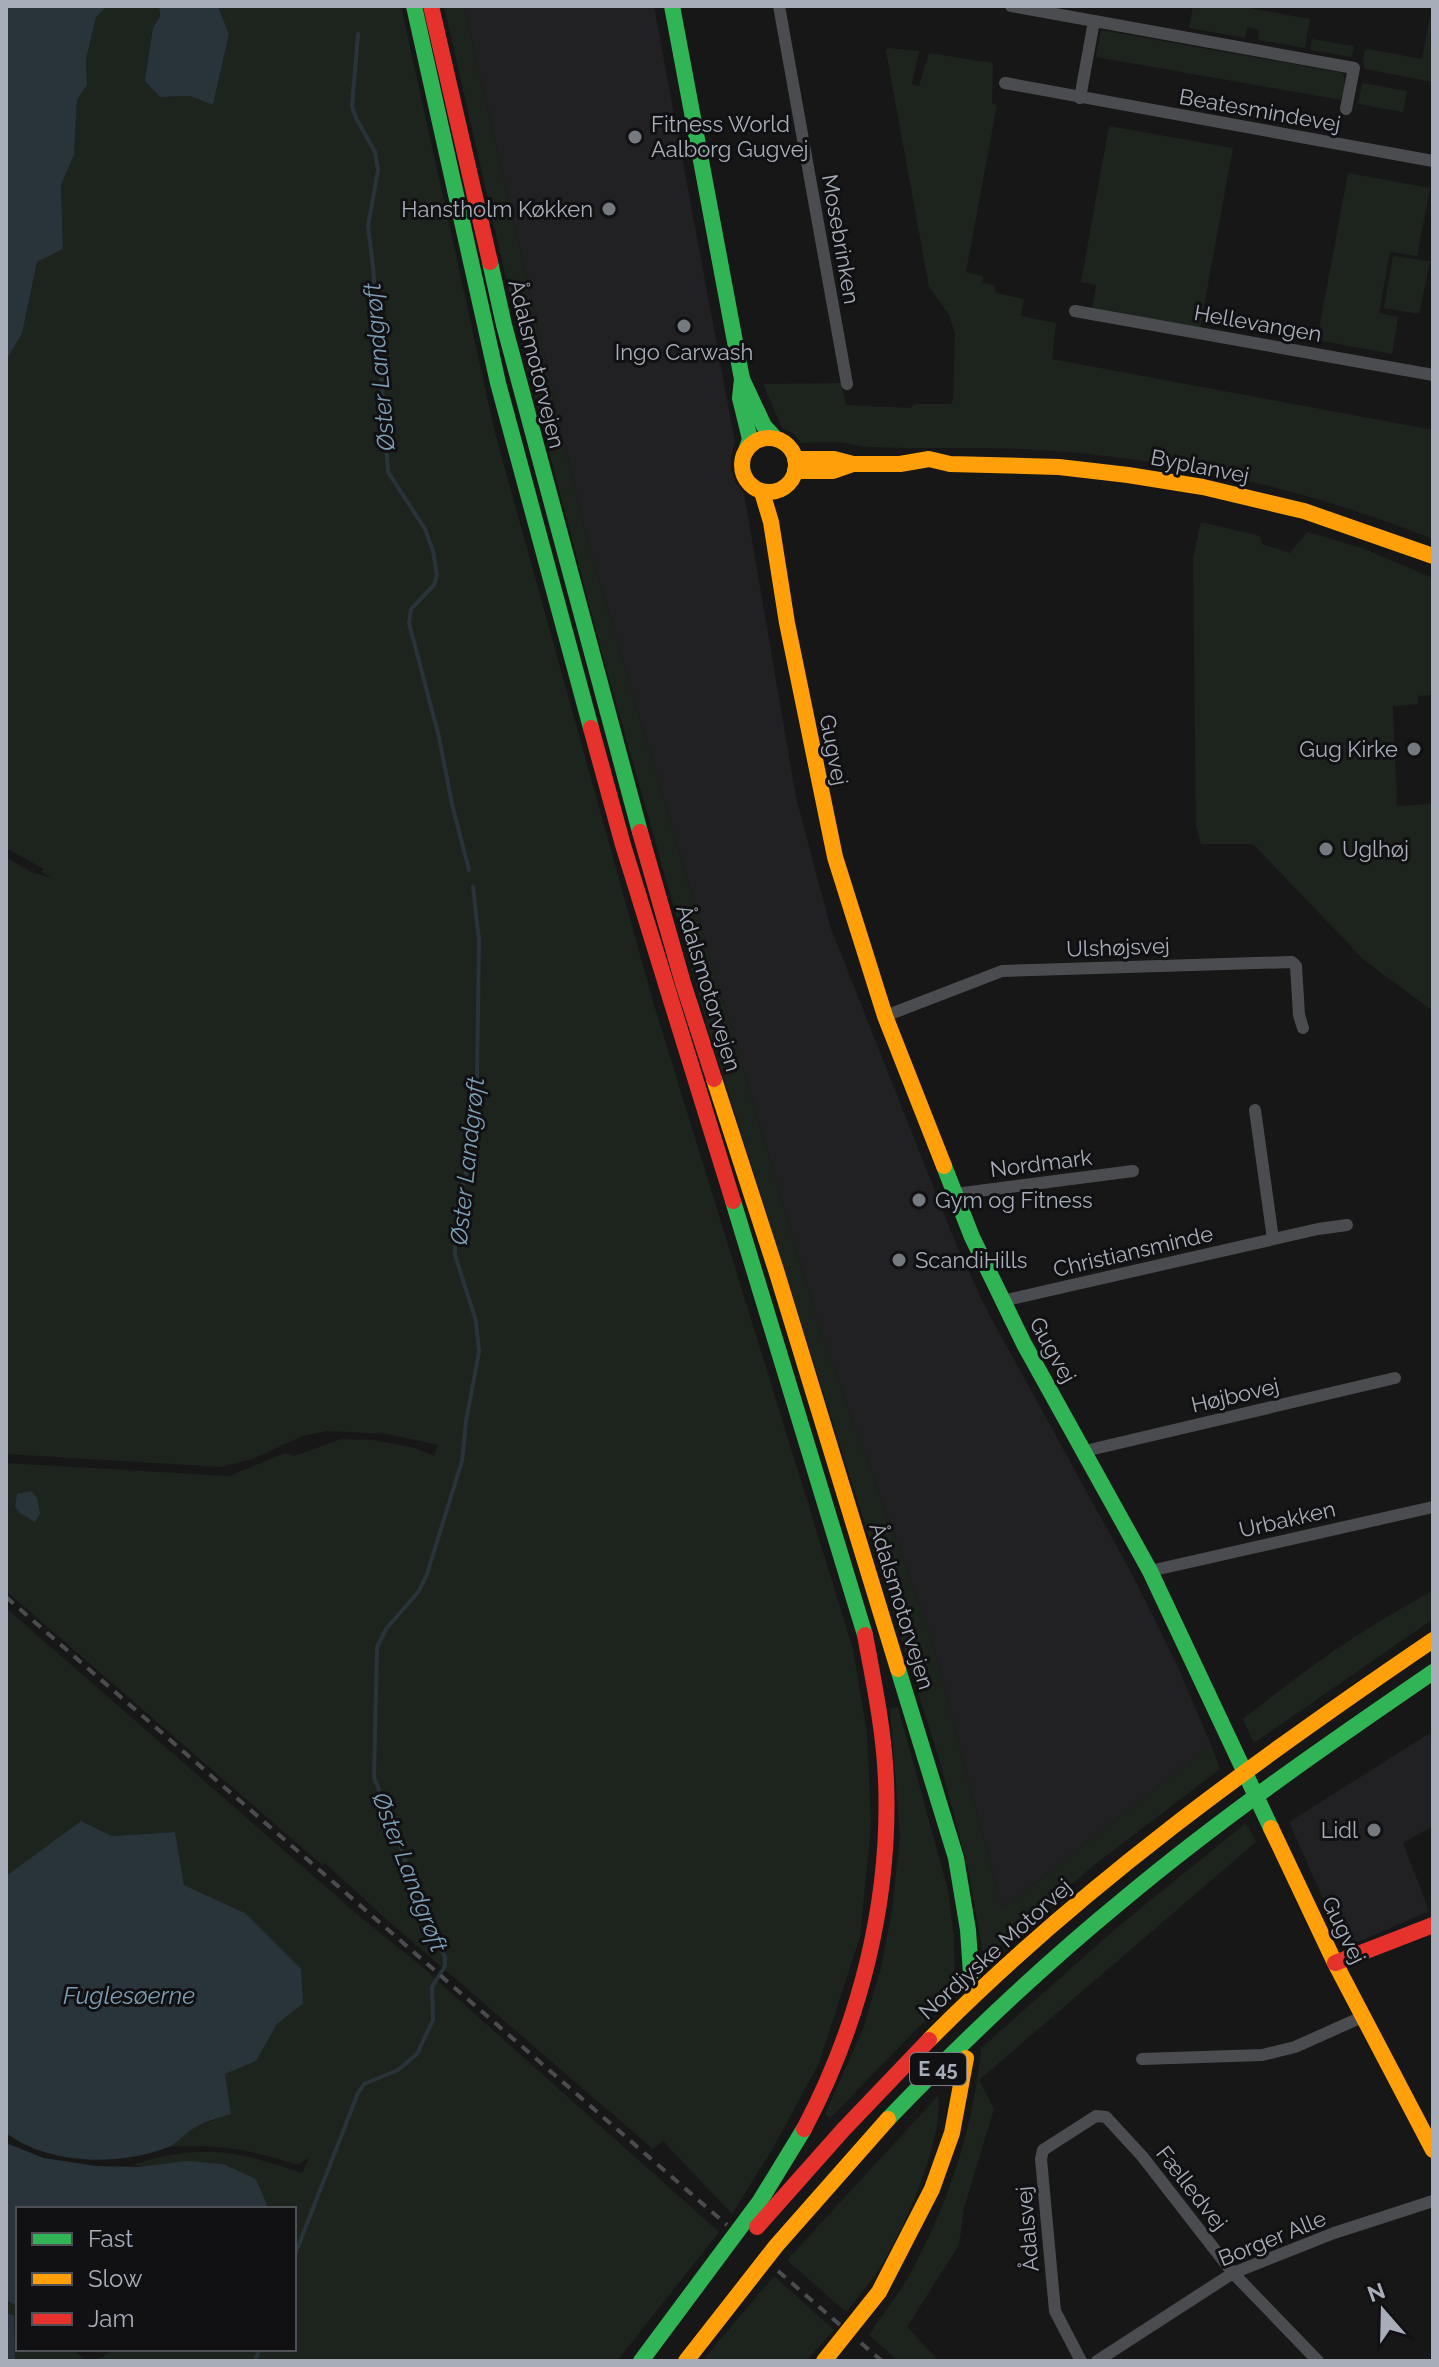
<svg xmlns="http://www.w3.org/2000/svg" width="1439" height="2367" font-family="Raleway,sans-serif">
  <rect width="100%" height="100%" fill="#171717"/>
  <g fill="#212123">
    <path d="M464 6H654L735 442 731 457V469L735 482 744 493 796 797 830 926 958 1249 988 1312 1133 1576 1178 1667 1211 1745 1002 1909 930 1633 820 1330 585 532Z"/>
    <path d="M1430 1733 1433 1747V1826L1403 1843 1429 1911 1345 1948 1289 1822Z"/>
  </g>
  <g fill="#1d241d">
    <path d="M105 6H159L160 16 153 29 160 97 190 96 213 105 229 34 218 6H401L495 433 654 1005 853 1649 867 1732 871 1825 860 1937 819 2063 772 2150 732 2214 663 2141 653 2149 386 1919 325 1863 322 1865 6 1591V1463L229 1476 285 1453 295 1456 341 1439 373 1440 415 1448 434 1456 438 1445 387 1434 327 1431 303 1436 252 1459 221 1467 6 1454V857L29 871 52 878 41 872 44 869 6 848V360L22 334 37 262 63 249 61 185 74 155 77 100 87 85 86 60 96 17Z"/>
    <path d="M444 6H464L585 532 820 1330 930 1633 1002 1909 1211 1745 1220 1769 1093 1866 984 1959 968 1869 940 1762 708 1028 603 657 523 353Z"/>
    <path d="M1193 6H1239L1310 19 1305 48 1258 40 1259 30 1247 27 1245 38 1189 28Z"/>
    <path d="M1432 6 1433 82 1365 69 1363 60 1365 50 1368 49 1422 59Z"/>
    <path d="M1101 30 1343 73C1346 82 1344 92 1341 100L1096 57Z"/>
    <path d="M1312 39 1354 46 1352 57 1310 50Z"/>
    <path d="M888 48 919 51 912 84 919 86 929 53 993 63 992 104 997 105 966 272 983 276 982 283 994 285 996 293 1024 299 1021 316 1056 323 1052 359 1433 430V539C1303 487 1159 455 1019 449 969 447 918 449 867 447 857 446 847 443 837 442 825 442 813 442 801 443L794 434 782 428 763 384 841 383 846 405 910 408 915 404H951L953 400 955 333 949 315 929 287 886 51Z"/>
    <path d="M1362 83 1407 91 1403 112 1358 104Z"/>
    <path d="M1109 126 1233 148 1200 328 1092 309 1096 285 1081 282Z"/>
    <path d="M1348 173 1430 188 1417 256 1390 252 1379 313 1398 317 1392 354 1317 340Z"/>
    <path d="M1393 256 1430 261 1419 314 1384 308Z"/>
    <path d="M1201 522 1260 536 1262 544 1290 553 1307 532 1362 548 1433 578 1432 695 1418 696V704L1393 706 1397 806 1433 804V1011L1364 960 1253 844H1201L1196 826 1193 558Z"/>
    <path d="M1433 1591V1619L1254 1743 1243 1719C1306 1669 1361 1629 1433 1591Z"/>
    <path d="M6 1608 364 1920 419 1964 719 2232 617 2361H90L103 2357 113 2349H294V2209H269L256 2179 132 2165C201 2143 235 2150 302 2173L309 2157 298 2165C252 2150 216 2143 168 2147L197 2126 230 2114 225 2074 256 2060 277 2024 303 2004 245 1913 184 1885 175 1832 112 1836 81 1821 6 1876Z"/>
    <path d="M898 1707 948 1890 954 1937 955 1990 830 2118 825 2114 863 2029 881 1968 892 1910 900 1836 890 1709Z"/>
    <path d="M1246 1823 1256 1842 979 2080 994 2109 964 2208 959 2245 907 2327 939 2361H898L869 2335C882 2315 898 2295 910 2274 948 2205 974 2126 981 2048L1120 1925Z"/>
    <path d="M938 2096C944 2141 902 2235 876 2274 867 2287 856 2299 846 2312L787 2260Z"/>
    <path d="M774 2276 834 2330 806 2361H702Z"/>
    <path d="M6 2300 18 2307V2349H73L86 2361H15L14 2315 6 2313Z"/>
  </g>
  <g fill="#29333a">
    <path d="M6 6H105V8L96 17 86 60 87 85 77 100 74 155 61 185 63 249 37 262 22 334 6 360Z"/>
    <path d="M159 6H218L229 34 213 105 190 96 160 97 145 81 153 28 160 16Z"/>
    <path d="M31 1491 37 1498 40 1514 35 1522 20 1513 15 1507 17 1494Z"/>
    <path d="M81 1821 112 1836 175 1832 184 1885 245 1913 301 1969 303 2004 277 2024 256 2061 225 2074 231 2114C219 2118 206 2121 196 2127 185 2133 177 2144 166 2148 117 2166 49 2165 6 2133V1876Z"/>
    <path d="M6 2143 44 2158 96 2166 138 2167 187 2161 223 2164 256 2179 269 2209H18V2307L6 2300Z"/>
    <path d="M6 2313 14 2315 15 2361H6Z"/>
  </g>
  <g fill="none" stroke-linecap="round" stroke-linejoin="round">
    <g stroke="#29333a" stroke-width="4">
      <path d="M358 34 352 106 356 118 375 152 378 170 368 226 373 266 388 472 425 529 433 551 437 575 434 585 411 609 409 623 439 737 452 804 469 870"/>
      <path d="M294 2257 358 2093 364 2084 398 2070 417 2054 433 2020 432 1987 445 1966V1957L420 1907 392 1820 374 1778 377 1647 386 1629 419 1591 427 1574 462 1461 466 1421 479 1352 476 1321 455 1255V1229L457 1206 466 1174 470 1114 477 1080 479 940 473 887"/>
      <path d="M255 2361 260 2349"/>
    </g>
    <g stroke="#4b4c50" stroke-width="12">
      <path d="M779 6 847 384"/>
      <path d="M1011 6 1354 68 1346 109"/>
      <path d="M1005 83 1433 161"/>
      <path d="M1080 98 1094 21"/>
      <path d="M1075 311 1433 375"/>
      <path d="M885 1016 1002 971 1292 962 1296 966 1299 1015 1303 1028"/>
      <path d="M1255 1110 1273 1239"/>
      <path d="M955 1194 1133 1171"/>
      <path d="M1002 1301 1318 1229 1347 1225"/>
      <path d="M1085 1451 1395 1378"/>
      <path d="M1150 1571 1433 1507"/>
      <path d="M1142 2059 1262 2055 1295 2047 1362 2017"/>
      <path d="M1081 2361 1055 2311 1041 2159 1043 2150 1096 2116 1106 2117 1142 2156 1233 2273 1318 2361"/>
      <path d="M1097 2361 1233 2273 1334 2233 1433 2201"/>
    </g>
    <g stroke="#30b455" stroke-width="16">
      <path d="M414 6 498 383 591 728"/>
      <path d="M672 6 742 379 740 398 750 439 747 448"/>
      <path d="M490 262 504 325 640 832"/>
      <path d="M742 379 764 426 776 439"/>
      <path d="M944 1166 972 1237 1024 1344 1150 1571 1271 1828"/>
      <path d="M733 1201 865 1635"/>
      <path d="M898 1669 956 1858 968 1930 971 1974"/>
      <path d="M888 2119C963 2041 1041 1967 1124 1899 1222 1817 1328 1744 1433 1672"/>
      <path d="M641 2361 760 2201 804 2129"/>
    </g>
    <g stroke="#ff9f0a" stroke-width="16">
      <circle cx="769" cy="465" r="27"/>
      <path d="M795 459H834L853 464"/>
      <path d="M795 471H833L853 464H900L929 459 950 464 1059 467 1128 475 1203 487 1304 511 1433 556"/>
      <path d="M762 492 771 522 787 623 835 857 885 1016 944 1166"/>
      <path d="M714 1079 776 1270 898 1669"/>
      <path d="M1271 1828 1335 1963 1433 2150"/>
      <path d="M929 2040C1080 1887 1255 1761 1433 1640"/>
      <path d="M686 2361 776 2246 888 2119"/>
      <path d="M824 2361 879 2292 932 2189 952 2133 966 2058"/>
    </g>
    <g stroke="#e5322d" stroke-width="16">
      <path d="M431 6 490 262"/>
      <path d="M591 728 623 845 733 1201"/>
      <path d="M640 832 683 983 714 1079"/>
      <path d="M1335 1963 1433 1925"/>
      <path d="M804 2129C860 2023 891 1901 886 1780 884 1731 874 1683 865 1635"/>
      <path d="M757 2227 843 2130 929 2040"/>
    </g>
    <g stroke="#4b4c4f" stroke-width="4" stroke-dasharray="10 8" stroke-linecap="butt">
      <path d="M6 1597 727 2225"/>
      <path d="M778 2271 840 2325"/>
      <path d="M861 2343 882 2361"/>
    </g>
  </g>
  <g fill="#757980" stroke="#111113" stroke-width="3">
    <circle cx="635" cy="137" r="8"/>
    <circle cx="609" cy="209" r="8"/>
    <circle cx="684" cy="326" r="8"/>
    <circle cx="1414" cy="749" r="8"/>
    <circle cx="1326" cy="849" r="8"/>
    <circle cx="919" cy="1200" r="8"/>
    <circle cx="899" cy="1260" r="8"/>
    <circle cx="1374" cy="1830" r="8"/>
  </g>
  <g text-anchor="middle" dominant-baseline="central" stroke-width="6" stroke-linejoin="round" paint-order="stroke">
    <rect fill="#111113" stroke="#7a7f87" stroke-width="2" x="910" y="2053" width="56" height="32" rx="6"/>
    <g font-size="20" font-weight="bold" fill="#a7aeb9">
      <text x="938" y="2069">E 45</text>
    </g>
    <g font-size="22" fill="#a7aeb9" stroke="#111113">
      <text transform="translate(1260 110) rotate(10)">Beatesmindevej</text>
      <text transform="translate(841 239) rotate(80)">Mosebrinken</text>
      <text transform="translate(1258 323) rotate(10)">Hellevangen</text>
      <text transform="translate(537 364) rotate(76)">Ådalsmotorvejen</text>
      <text transform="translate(1200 466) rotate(11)">Byplanvej</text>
      <text transform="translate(834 750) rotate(79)">Gugvej</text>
      <text transform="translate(1118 947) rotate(-2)">Ulshøjsvej</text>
      <text transform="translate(709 988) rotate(73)">Ådalsmotorvejen</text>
      <text transform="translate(1041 1163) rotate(-7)">Nordmark</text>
      <text transform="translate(1133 1251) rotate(-13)">Christiansminde</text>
      <text transform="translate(1053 1350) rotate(61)">Gugvej</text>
      <text transform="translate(1235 1395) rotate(-13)">Højbovej</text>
      <text transform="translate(1287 1519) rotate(-13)">Urbakken</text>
      <text transform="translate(902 1606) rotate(73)">Ådalsmotorvejen</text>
      <text transform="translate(1344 1930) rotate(64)">Gugvej</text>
      <text transform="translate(995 1949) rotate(-42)">Nordjyske Motorvej</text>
      <text transform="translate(1192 2188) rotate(52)">Fælledvej</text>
      <text transform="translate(1027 2229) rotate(-95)">Ådalsvej</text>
      <text transform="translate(1272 2238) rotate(-22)">Borger Alle</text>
    </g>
    <g font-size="22" fill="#a7aeb9" stroke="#111113" text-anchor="start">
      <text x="651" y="124">Fitness World<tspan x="651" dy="25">Aalborg Gugvej</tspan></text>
      <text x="593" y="209" text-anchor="end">Hanstholm Køkken</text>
      <text x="684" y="352" text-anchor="middle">Ingo Carwash</text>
      <text x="1398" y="749" text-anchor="end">Gug Kirke</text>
      <text x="1342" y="849">Uglhøj</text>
      <text x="935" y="1200">Gym og Fitness</text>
      <text x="915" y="1260">ScandiHills</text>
      <text x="1358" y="1830" text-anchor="end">Lidl</text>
    </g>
    <g font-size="24" font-style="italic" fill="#7d9fb5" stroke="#111113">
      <text transform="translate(379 367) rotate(-95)">Øster Landgrøft</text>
      <text transform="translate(467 1161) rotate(-84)">Øster Landgrøft</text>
      <text transform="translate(410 1872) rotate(69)">Øster Landgrøft</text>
      <text x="129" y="1995">Fuglesøerne</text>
    </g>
  </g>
  <rect width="1439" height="2367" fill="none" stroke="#a7aeb9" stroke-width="16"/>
  <rect x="16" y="2207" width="280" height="144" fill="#111113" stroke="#4d5055" stroke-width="2"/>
  <rect x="32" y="2233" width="40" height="12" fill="#30b455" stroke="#4d5055" stroke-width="2"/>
  <text x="88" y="2247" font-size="24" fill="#a7aeb9">Fast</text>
  <rect x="32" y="2273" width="40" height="12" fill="#ff9f0a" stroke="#4d5055" stroke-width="2"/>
  <text x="88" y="2287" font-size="24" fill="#a7aeb9">Slow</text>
  <rect x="32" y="2313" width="40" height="12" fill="#e5322d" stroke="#4d5055" stroke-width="2"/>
  <text x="88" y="2327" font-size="24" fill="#a7aeb9">Jam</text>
  <g transform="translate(1383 2311) rotate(340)" stroke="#111113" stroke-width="6" paint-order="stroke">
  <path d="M0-6L14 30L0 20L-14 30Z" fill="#a7aeb9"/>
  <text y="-12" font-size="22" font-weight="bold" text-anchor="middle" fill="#a7aeb9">N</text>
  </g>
</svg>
